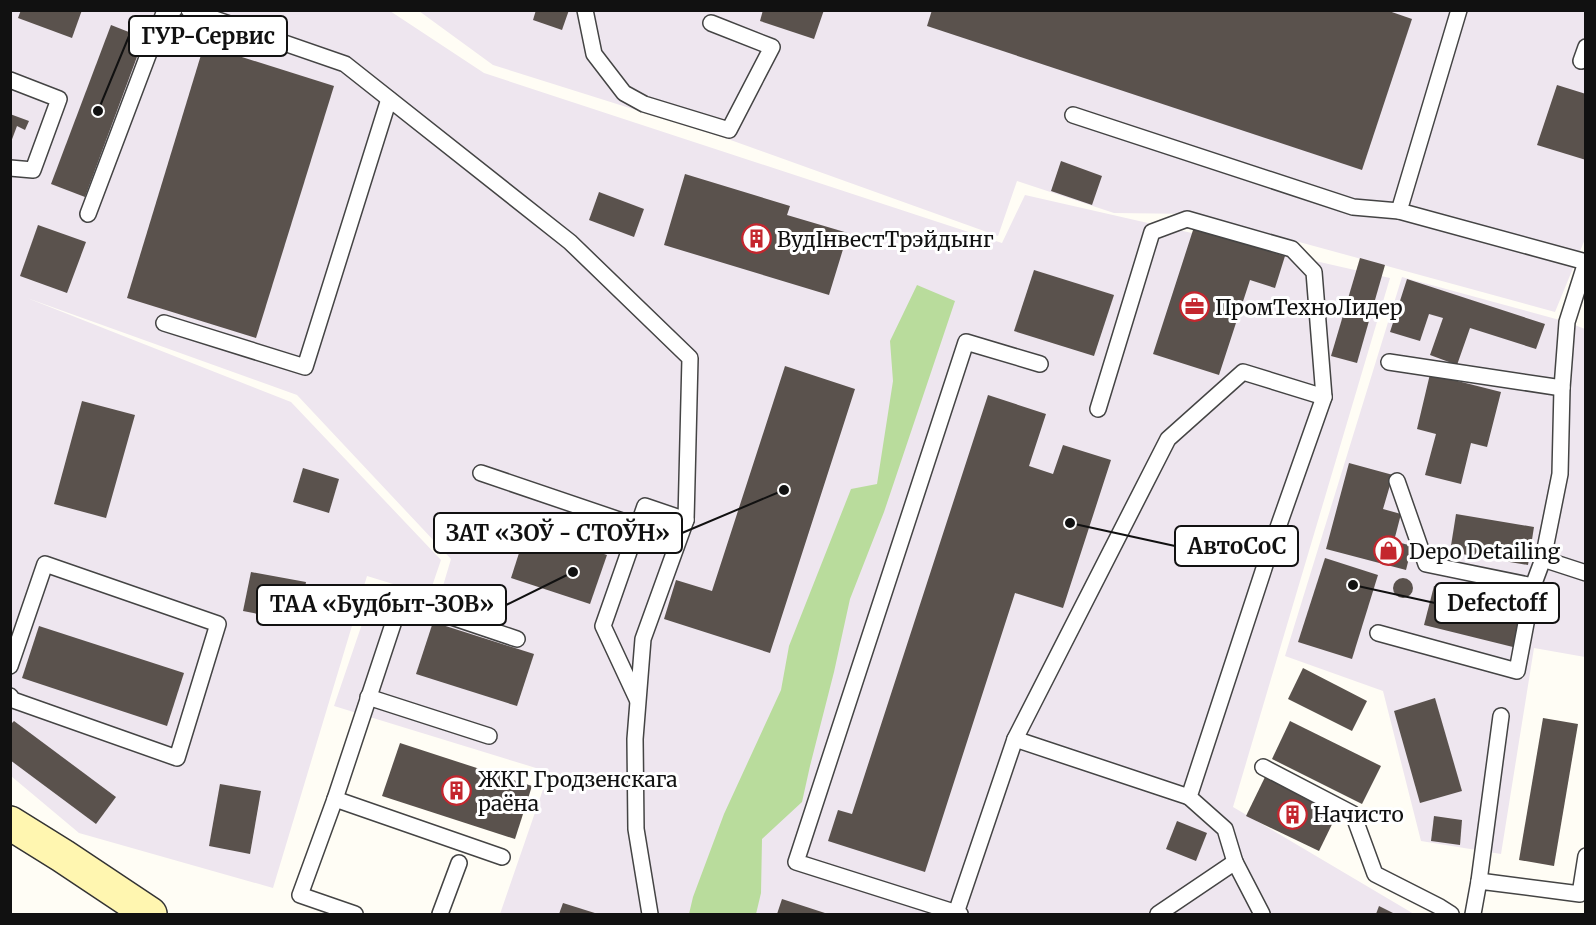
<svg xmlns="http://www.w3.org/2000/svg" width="1596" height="925" font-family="Merriweather,serif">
  <rect width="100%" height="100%" fill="#fffdf5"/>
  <g fill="#eee6ef">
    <path d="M10 11H390L484 73 1002 243 1025 195 1390 278 1233 807 1414 914H500L549 772 334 706 375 586 437 606 451 559 297 395 27 298 291 402 441 560 429 595 367 576 273 888 79 833 11 776Z"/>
    <path d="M419 11H1585V239L1555 312 1197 214 1114 213 1017 181 998 236 725 138 493 65Z"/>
    <path d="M1402 277 1567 322 1585 329V657L1534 648 1501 854 1421 841 1383 691 1285 656Z"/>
  </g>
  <path fill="#b9dc9c" d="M917 285 955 301 884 512 850 599 834 672 810 766 802 802 762 839 761 893 756 914H689L693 897 724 814 781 690 789 646 851 489 877 484 893 381 890 341Z"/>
  <g fill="#5a524d">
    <path d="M21 10H82L72 38 18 18Z"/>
    <path d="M536 10H569L562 30 533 20Z"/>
    <path d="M763 10H824L814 39 760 21Z"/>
    <path d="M932 10H1386L1412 19 1362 170 927 26Z"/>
    <path d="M111 25 144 38 85 197 51 184Z"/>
    <path d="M204 45 334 86 256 338 127 298Z"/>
    <path d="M1557 85 1586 94V160L1537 145Z"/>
    <path d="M10 114 29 121 25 130 17 126 11 142Z"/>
    <path d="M1061 161 1102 176 1092 205 1051 191Z"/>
    <path d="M685 174 790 206 787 215 848 233 829 295 664 245Z"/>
    <path d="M599 192 644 209 634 237 589 220Z"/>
    <path d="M38 225 86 242 67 293 20 276Z"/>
    <path d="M1194 227 1285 256 1275 288 1250 280 1219 375 1153 354Z"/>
    <path d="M1360 258 1385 265 1357 363 1331 356Z"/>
    <path d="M1034 270 1114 295 1094 356 1014 331Z"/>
    <path d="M1407 279 1545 324 1536 349 1470 328 1457 365 1430 355 1443 318 1429 314 1420 341 1390 332Z"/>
    <path d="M785 366 855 389 770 653 664 619 676 580 712 591Z"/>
    <path d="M1430 374 1501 392 1487 447 1471 443 1461 484 1425 475 1436 434 1417 429Z"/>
    <path d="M988 395 1046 414 1029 466 1053 474 1063 445 1111 460 1063 608 1015 593 925 872 828 841 838 810 852 814Z"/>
    <path d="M82 401 135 415 106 518 54 504Z"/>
    <path d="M1349 463 1393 475 1383 509 1401 514 1394 541 1412 546 1406 570 1326 549Z"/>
    <path d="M303 468 339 479 329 513 293 502Z"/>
    <path d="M1456 514 1534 527 1528 565 1450 552Z"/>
    <path d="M527 528 607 555 590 604 511 578Z"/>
    <path d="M1325 558 1378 575 1352 659 1298 642Z"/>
    <path d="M251 572 306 582 298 622 243 611Z"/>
    <circle cx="1403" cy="588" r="10"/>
    <path d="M1434 586 1523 608 1513 647 1424 625Z"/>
    <path d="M433 622 534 654 517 706 416 674Z"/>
    <path d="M39 626 184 673 167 726 22 678Z"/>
    <path d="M1303 668 1367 701 1352 731 1288 699Z"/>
    <path d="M1435 698 1462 791 1420 803 1394 711Z"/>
    <path d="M1543 718 1578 724 1554 866 1519 860Z"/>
    <path d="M14 721 116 797 96 824 10 760V725Z"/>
    <path d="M1290 721 1381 766 1362 804 1272 759Z"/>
    <path d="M400 743 532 786 515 839 382 796Z"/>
    <path d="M1265 777 1338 812 1319 851 1246 816Z"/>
    <path d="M220 784 261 791 250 854 209 846Z"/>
    <path d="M1434 816 1462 820 1460 845 1431 841Z"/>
    <path d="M1177 821 1207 833 1196 861 1166 849Z"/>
    <path d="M782 899 828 914H777Z"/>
    <path d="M563 903 598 914H559Z"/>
    <path d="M1379 906 1395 914H1376Z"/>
  </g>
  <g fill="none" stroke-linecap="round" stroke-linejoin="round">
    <defs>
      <g id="lane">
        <path d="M189 10 345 64 570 242 690 358 686 520 643 639 635 739 636 829 650 914"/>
        <path d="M585 10 594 54 624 93 644 104 729 130 772 47 711 23"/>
        <path d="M1459 10 1399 211 1586 262"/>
        <path d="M1581 61 1586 47"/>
        <path d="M10 80 59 99 33 170 10 168"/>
        <path d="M1073 115 1353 207 1399 211"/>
        <path d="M88 214 164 13 174 10"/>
        <path d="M164 323 305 367 389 99"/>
        <path d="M1389 362 1562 388"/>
        <path d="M1098 409 1152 232 1187 219 1292 249 1314 272 1324 397 1269 553 1189 797 1225 829 1235 862"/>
        <path d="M481 473 637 526"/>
        <path d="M1397 481 1426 564 1533 586 1543 559 1560 474 1562 388 1567 322 1586 262"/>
        <path d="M1543 559 1586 573"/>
        <path d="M1378 633 1517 671 1533 586"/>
        <path d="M10 666 45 564 218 624 177 758 13 700 10 696"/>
        <path d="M368 697 489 736"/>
        <path d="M637 699 603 626 645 506 686 520"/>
        <path d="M1015 739 1168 439 1243 372 1324 397"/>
        <path d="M1263 767 1353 814 1375 874 1440 907 1451 914"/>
        <path d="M335 799 401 600 517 639"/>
        <path d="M1479 881 1501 716"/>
        <path d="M956 913 1015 739 1189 797"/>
        <path d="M355 914 300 895 335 799 502 857"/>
        <path d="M440 914 459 863"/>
        <path d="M960 914 796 862 966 342 1040 364"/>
        <path d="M1158 914 1235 862 1262 914"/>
        <path d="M1473 914 1479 881 1580 894 1586 856"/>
      </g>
      <path id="secondary" d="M10 823 63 856 150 914"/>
    </defs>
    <use href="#lane" stroke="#444" stroke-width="18"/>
    <use href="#secondary" stroke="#333" stroke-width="36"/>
    <use href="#lane" stroke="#fff" stroke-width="15"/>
    <use href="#secondary" stroke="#fff6b0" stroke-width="33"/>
  </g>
  <defs>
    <symbol id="building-ring" viewBox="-11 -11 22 22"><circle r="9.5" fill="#fff" stroke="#c4262e" stroke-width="1.5"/><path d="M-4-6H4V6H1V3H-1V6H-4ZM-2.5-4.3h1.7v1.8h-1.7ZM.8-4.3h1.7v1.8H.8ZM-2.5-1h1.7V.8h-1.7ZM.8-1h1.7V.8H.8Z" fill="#c4262e"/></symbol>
    <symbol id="office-ring" viewBox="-11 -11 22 22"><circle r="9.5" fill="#fff" stroke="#c4262e" stroke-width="1.5"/><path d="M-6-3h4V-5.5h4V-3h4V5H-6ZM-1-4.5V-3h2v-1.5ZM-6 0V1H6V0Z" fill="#c4262e"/></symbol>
    <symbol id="shop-ring" viewBox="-11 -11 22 22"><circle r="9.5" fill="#fff" stroke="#c4262e" stroke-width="1.5"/><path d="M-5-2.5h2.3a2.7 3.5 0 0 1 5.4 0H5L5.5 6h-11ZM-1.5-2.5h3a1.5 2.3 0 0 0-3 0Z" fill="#c4262e"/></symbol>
  </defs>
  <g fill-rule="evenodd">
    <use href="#building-ring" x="740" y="222" width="33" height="33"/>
    <use href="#office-ring" x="1178" y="290" width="33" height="33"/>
    <use href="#shop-ring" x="1372" y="534" width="33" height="33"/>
    <use href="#building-ring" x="440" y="774" width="33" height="33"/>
    <use href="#building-ring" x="1276" y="798" width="33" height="33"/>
  </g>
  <g text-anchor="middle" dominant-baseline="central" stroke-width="6" stroke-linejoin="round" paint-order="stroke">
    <g font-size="21" fill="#111" stroke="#fff" text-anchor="start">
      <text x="777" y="239">ВудІнвестТрэйдынг</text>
      <text x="1215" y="307">ПромТехноЛидер</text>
      <text x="1409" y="551">Depo Detailing</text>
      <text x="478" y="779">ЖКГ Гродзенскага<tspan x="478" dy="24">раёна</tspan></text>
      <text x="1313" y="814">Начисто</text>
    </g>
  </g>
  <path fill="none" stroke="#111" stroke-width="2" d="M98 111L129 36M784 490L682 533M1070 523L1175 546M1353 585L1435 603M573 572L506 605"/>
  <g fill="#111" stroke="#fff" stroke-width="2">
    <circle cx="98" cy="111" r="6"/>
    <circle cx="784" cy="490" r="6"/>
    <circle cx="1070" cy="523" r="6"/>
    <circle cx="1353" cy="585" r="6"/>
    <circle cx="573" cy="572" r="6"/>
  </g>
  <g fill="#fff" stroke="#111" stroke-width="2">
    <rect x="129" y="16" width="158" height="40" rx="6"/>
    <rect x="434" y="513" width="248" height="40" rx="6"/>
    <rect x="1175" y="526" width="123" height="40" rx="6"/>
    <rect x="1435" y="583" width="124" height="40" rx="6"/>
    <rect x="257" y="585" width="249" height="40" rx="6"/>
  </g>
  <g font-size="22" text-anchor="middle" font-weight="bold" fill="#111">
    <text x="208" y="44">ГУР-Сервис</text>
    <text x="558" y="541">ЗАТ «ЗОЎ - СТОЎН»</text>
    <text x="1237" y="554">АвтоСоС</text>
    <text x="1497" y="611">Defectoff</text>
    <text x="382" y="612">ТАА «Будбыт-ЗОВ»</text>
  </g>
  <rect width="1596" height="925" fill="none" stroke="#111111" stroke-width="24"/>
</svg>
